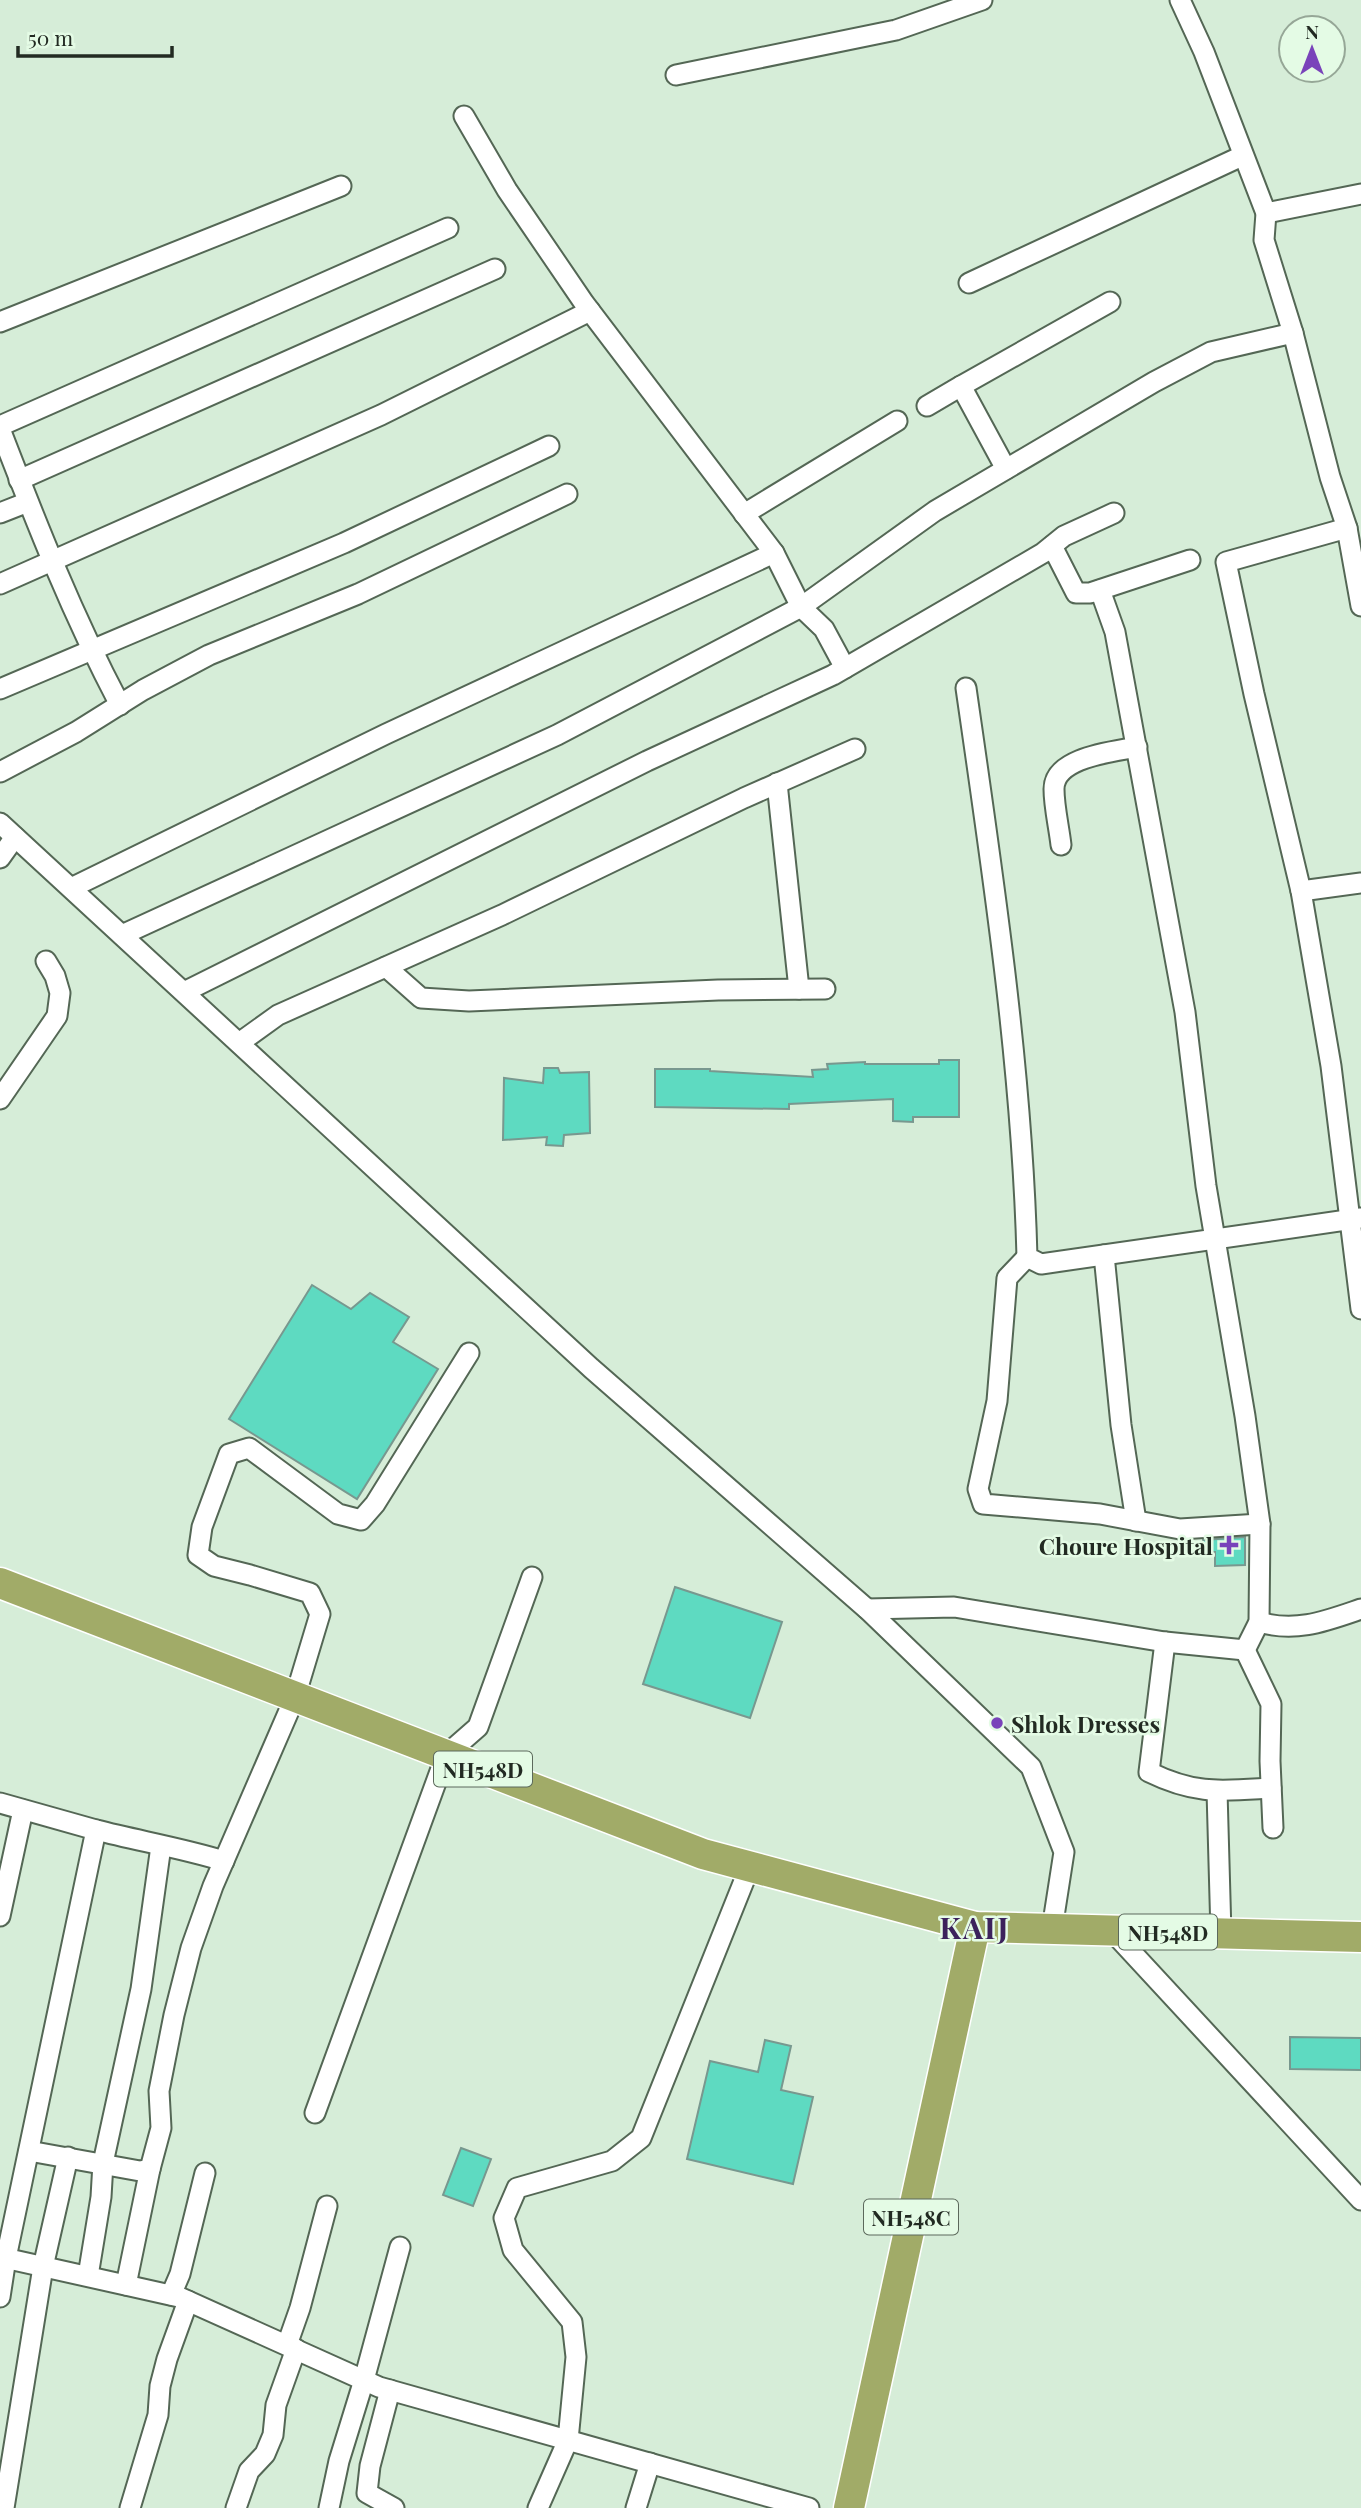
<svg xmlns="http://www.w3.org/2000/svg" width="1361" height="2508" font-family="'Playfair Display',serif">
  <rect width="100%" height="100%" fill="#d6edd8"/>
  <g fill="#5edac1" stroke="#78988f" stroke-width="2">
    <path d="M939 1060H959V1117H913V1122L893 1121V1099L789 1104V1109L655 1107V1069H710V1071L813 1077 812 1070 828 1069 827 1064 865 1062V1064H939Z"/>
    <path d="M544 1068H558L560 1073 589 1072 590 1133 564 1135 563 1146 546 1145 547 1137 503 1140 504 1078 543 1083Z"/>
    <path d="M312 1285 351 1309 370 1293 409 1317 393 1342 438 1369 357 1499 229 1419Z"/>
    <path d="M1245 1537V1565L1215 1566V1552H1203V1540Z"/>
    <path d="M675 1587 782 1622 750 1718 643 1684Z"/>
    <path d="M1290 2037 1361 2038V2070L1290 2069Z"/>
    <path d="M765 2040 791 2046 781 2090 813 2097 793 2184 687 2159 710 2061 758 2072Z"/>
    <path d="M461 2148 491 2159 473 2206 443 2195Z"/>
  </g>
  <g fill="none" stroke-linecap="round" stroke-linejoin="round">
    <defs>
      <g id="minor">
        <path d="M1180 0 1204 52 1266 213 1264 240 1293 333 1330 477 1347 528 1361 606"/>
        <path d="M676 75 896 30 982 0"/>
        <path d="M1266 213 1361 194"/>
        <path d="M969 283 1242 156"/>
        <path d="M0 322 341 186"/>
        <path d="M961 386 1110 302"/>
        <path d="M927 406 961 386 1006 469"/>
        <path d="M0 426 448 228"/>
        <path d="M0 429C37 525 72 614 120 705"/>
        <path d="M19 480 495 269"/>
        <path d="M0 513 28 502"/>
        <path d="M744 514 897 421"/>
        <path d="M1347 528 1226 562 1254 694 1301 891 1331 1066 1361 1309"/>
        <path d="M1052 546 1076 593H1090L1190 560"/>
        <path d="M774 553 801 607 824 629 845 668"/>
        <path d="M0 584 381 415 590 311"/>
        <path d="M966 688C993 876 1022 1066 1027 1257L1041 1264 1361 1218"/>
        <path d="M0 689 344 543 549 446"/>
        <path d="M0 772 76 732 143 690 209 655 358 594 567 494"/>
        <path d="M777 783 799 989"/>
        <path d="M0 823 591 1368 867 1609 1031 1767 1064 1852 1052 1929"/>
        <path d="M1061 845C1059 827 1054 807 1054 789 1054 757 1113 752 1137 747"/>
        <path d="M0 858 15 837"/>
        <path d="M71 888 386 734 774 553 584 303 507 190 464 116"/>
        <path d="M1301 891 1361 883"/>
        <path d="M122 935 557 735 801 607 935 511 1154 382 1211 352 1293 333"/>
        <path d="M386 967 421 998 469 1001 718 990 825 989"/>
        <path d="M184 992 647 761 833 675 1043 553 1064 536 1114 513"/>
        <path d="M239 1043 278 1015 502 915 744 798 855 749"/>
        <path d="M0 1099 57 1016 60 993 55 976 46 961"/>
        <path d="M1104 1255 1121 1425 1136 1521"/>
        <path d="M1027 1257 1007 1278 997 1401 978 1489 983 1504 1100 1514 1180 1529 1260 1524"/>
        <path d="M867 1609 954 1607 1165 1642 1245 1650 1259 1622 1260 1524 1245 1416 1206 1186 1185 1012 1115 632 1100 590"/>
        <path d="M1259 1622C1296 1633 1326 1621 1361 1609"/>
        <path d="M1165 1642 1149 1772C1196 1795 1221 1791 1271 1788"/>
        <path d="M1245 1650 1271 1704 1270 1761 1273 1828"/>
        <path d="M1217 1791 1221 1934"/>
        <path d="M0 1803 96 1830 6 2258 0 2297"/>
        <path d="M96 1830C139 1841 182 1848 224 1861"/>
        <path d="M0 1916 23 1810"/>
        <path d="M1112 1931 1361 2200"/>
        <path d="M315 2113 446 1755 478 1727 532 1577"/>
        <path d="M29 2151 140 2171 150 2169 161 2128 159 2091 174 2015 191 1948 213 1886 295 1697 320 1614 310 1593 250 1575 214 1566 198 1555 202 1527 229 1454 249 1448 338 1514 361 1520 375 1504 469 1353"/>
        <path d="M0 2257 179 2297 379 2387 809 2508"/>
        <path d="M88 2276 101 2197 103 2163 141 1989 161 1846"/>
        <path d="M126 2285 150 2169"/>
        <path d="M171 2295 180 2274 205 2173"/>
        <path d="M287 2345 300 2308 327 2206"/>
        <path d="M390 2390 370 2466 367 2493 394 2508"/>
        <path d="M4 2508 43 2267 68 2157"/>
        <path d="M130 2508 158 2415 160 2386 167 2359 188 2301"/>
        <path d="M236 2508 249 2471 265 2454 273 2435 276 2405 296 2349"/>
        <path d="M329 2508 339 2461 364 2380 400 2247"/>
        <path d="M538 2508 568 2440 576 2357 572 2322 513 2250 504 2218 517 2188 612 2161 641 2138 750 1866"/>
        <path d="M636 2508 650 2463"/>
      </g>
      <g id="highway">
        <path d="M0 1583 703 1854 975 1927 1361 1937"/>
        <path d="M849 2508 975 1927"/>
      </g>
    </defs>
    <use href="#minor" stroke="#546755" stroke-width="23"/>
    <use href="#highway" stroke="#fff" stroke-width="33"/>
    <use href="#minor" stroke="#fff" stroke-width="19"/>
    <use href="#highway" stroke="#a1ab68" stroke-width="30"/>
  </g>
  <g fill="#7943ba" stroke="#e4fbe5" stroke-width="2.5">
    <path d="M1225.5 1534.5h7v7h7v7h-7v7h-7v-7h-7v-7h7z"/>
    <circle cx="997" cy="1723" r="7"/>
  </g>
  <g text-anchor="middle" dominant-baseline="central" stroke-width="5" stroke-linejoin="round" paint-order="stroke">
    <g fill="#e4fbe5" stroke="#5c695c" stroke-width="2">
      <rect x="434" y="1751.5" width="98" height="35" rx="5"/>
      <rect x="1119" y="1914.5" width="98" height="35" rx="5"/>
      <rect x="864" y="2199.5" width="94" height="35" rx="5"/>
    </g>
    <g font-size="21" font-weight="bold" fill="#222a22">
      <text x="483" y="1769">NH548D</text>
      <text x="1168" y="1932">NH548D</text>
      <text x="911" y="2217">NH548C</text>
    </g>
    <g font-size="23" font-weight="bold" fill="#222a22" stroke="#e4fbe5" text-anchor="end">
      <text x="1213" y="1545">Choure Hospital</text>
      <text x="1011" y="1723" text-anchor="start">Shlok Dresses</text>
    </g>
    <g font-size="30" font-weight="bold" letter-spacing="2" fill="#3c225c" stroke="#e4fbe5">
      <text x="975" y="1927">KAIJ</text>
    </g>
  </g>
  <g transform="translate(1312 49)"><circle r="33" fill="#e4fbe5" stroke="#96a797" stroke-width="2"/>
  <path d="M0-5L12 26L0 18L-12 26Z" fill="#7943ba"/>
  <text y="-10" font-size="19" font-weight="bold" text-anchor="middle" fill="#222a22">N</text>
  </g>
  <path d="M18 46v10h154v-10" fill="none" stroke="#222a22" stroke-width="3.5"/>
  <text x="28" y="46" font-size="21" fill="#222a22" stroke="#e4fbe5" stroke-width="5" paint-order="stroke">50 m</text>
</svg>
